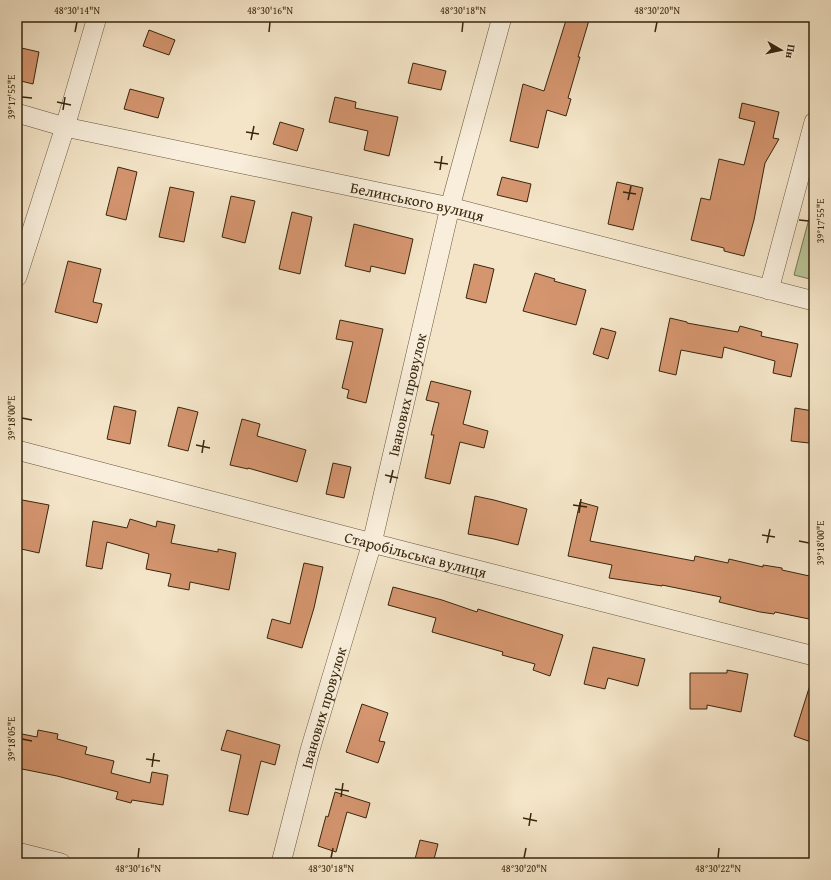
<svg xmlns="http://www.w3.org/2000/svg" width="831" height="880" font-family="'Gentium Book Plus',serif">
  <rect width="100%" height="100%" fill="#f4e5c8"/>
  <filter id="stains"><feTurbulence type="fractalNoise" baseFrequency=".005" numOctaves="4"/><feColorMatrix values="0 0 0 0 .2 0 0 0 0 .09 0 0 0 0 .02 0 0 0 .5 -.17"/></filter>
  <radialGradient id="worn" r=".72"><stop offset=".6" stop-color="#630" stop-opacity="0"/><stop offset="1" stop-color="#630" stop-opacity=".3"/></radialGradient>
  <path fill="#b9c598" stroke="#787652" d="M814 200V280L794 275Z"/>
  <g fill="#d4956f" stroke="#38260d">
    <path d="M567 17H590L578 57H580L568 98 571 99 566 116 547 110 538 148 510 141 523 84 544 91Z"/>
    <path d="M149 30 175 40 169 55 143 46Z"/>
    <path d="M17 47 39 52 33 84 17 80Z"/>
    <path d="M413 63 446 71 441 90 408 83Z"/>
    <path d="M130 89 164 98 158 118 124 109Z"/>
    <path d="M335 97 356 102 355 108 398 117 389 156 364 150 368 131 329 122Z"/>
    <path d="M742 103 779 112 773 138 779 139 765 163 754 220 744 256 724 251V248L691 240 701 198 710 200 719 159 744 165 755 122 739 118Z"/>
    <path d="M280 122 304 129 297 151 273 144Z"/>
    <path d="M118 167 137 172 126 220 106 215Z"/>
    <path d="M502 177 531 184 527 202 497 195Z"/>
    <path d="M617 182 643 188 633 230 608 224Z"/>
    <path d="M170 187 194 192 184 242 159 237Z"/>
    <path d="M231 196 255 201 245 243 222 237Z"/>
    <path d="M292 212 312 217 300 274 279 269Z"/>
    <path d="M354 224 413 239 405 274 371 266 370 272 345 266Z"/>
    <path d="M68 261 101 269 93 302 102 304 97 323 55 312Z"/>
    <path d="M474 264 494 269 486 303 466 298Z"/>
    <path d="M535 273 555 279 554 281 586 290 576 325 523 311Z"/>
    <path d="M670 318 687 322V323L738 332 740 326 762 332 761 336 798 344 791 377 773 373 775 361 724 347 722 358 681 350 676 375 659 371Z"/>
    <path d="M340 320 383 329 366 403 347 398 349 390 342 388 353 342 336 339Z"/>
    <path d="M601 328 616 332 608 359 593 354Z"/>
    <path d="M431 381 471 391 463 424 488 431 484 448 460 442 450 484 425 478 434 435H431L439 403 426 400Z"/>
    <path d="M114 406 136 411 130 444 107 439Z"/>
    <path d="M178 407 198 412 188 451 168 446Z"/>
    <path d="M795 408 813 411 809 443 791 441Z"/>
    <path d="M242 419 260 424 257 436 306 450 297 482 248 468V469L230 465Z"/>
    <path d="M333 463 351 467 344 498 326 494Z"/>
    <path d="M475 496 494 500 527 509 518 545 494 539 468 534Z"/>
    <path d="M17 499 49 505 39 553 17 548Z"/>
    <path d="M580 502 598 507 590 541 694 561 695 556 728 563 729 559 763 567V565L782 568V570L814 577V620L775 612 774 614 760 612 719 602 721 597 662 585V586L609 578 612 565 568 556Z"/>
    <path d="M130 519 156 527 157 521 175 525 171 543 218 552V549L236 553 229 590 190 582 189 590 168 586 171 574 146 569 149 554 107 542 102 569 86 566 93 521 127 528Z"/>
    <path d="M304 563 323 567 314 608 302 648 267 638 272 619 290 624Z"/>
    <path d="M393 587 442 600 477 612 478 609 497 615 563 635 550 676 533 670 535 664 502 655 503 652 432 632 436 618 388 605Z"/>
    <path d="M593 647 645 659 638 686 608 678 605 689 584 684Z"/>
    <path d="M727 670 748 674 741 712 707 705V709H690V673H727Z"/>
    <path d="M810 685H814V743L794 736Z"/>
    <path d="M362 704 388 713 379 741 385 742 378 763 346 752Z"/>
    <path d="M38 730 58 734 57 739 87 747 85 754 114 761 111 773 150 783 152 772 168 775 163 805 132 800 131 803 116 799 118 792 57 776 17 768V733L37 737Z"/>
    <path d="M227 730 280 745 275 765 261 761 248 815 229 811 241 755 221 750Z"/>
    <path d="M335 792 370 803 366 818 347 812 336 852 318 846 326 816 328 817Z"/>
    <path d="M420 840 438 844 433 863H414Z"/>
  </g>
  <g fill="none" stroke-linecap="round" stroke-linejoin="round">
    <defs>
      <g id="minor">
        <path id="s1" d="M17 113 65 127 450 207 814 301"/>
        <path d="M17 277 65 127 97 17"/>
        <path d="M769 290 814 122"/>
        <path id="s2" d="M17 450 372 543 814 656"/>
        <path d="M17 852 61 863"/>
        <path id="s3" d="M281 863 310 750 372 543 450 207 502 17"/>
      </g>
    </defs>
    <use href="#minor" stroke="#67563c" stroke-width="20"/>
    <use href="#minor" stroke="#f8eedb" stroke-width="19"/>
  </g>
  <path fill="none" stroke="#38260d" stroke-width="1.5" d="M75 32 77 22M269 32 270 22M462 32 463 22M655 32 657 22M22 97 32 98M57 102 71 105M63 110 65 97M246 132 259 134M251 140 254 126M434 162 448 164M440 170 442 156M623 192 636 194M628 200 631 186M799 220 809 221M22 418 32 420M196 445 210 448M202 453 204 440M385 475 398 478M390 483 393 470M573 505 587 507M579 513 581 499M762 535 775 537M799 541 809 543M767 543 770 529M22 739 32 741M146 759 160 761M152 767 154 753M335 789 349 791M341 797 343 783M523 818 537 821M529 826 531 813M138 858 139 848M331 858 333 848M524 858 526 848M718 858 719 848"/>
  <g text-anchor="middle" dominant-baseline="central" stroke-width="4" stroke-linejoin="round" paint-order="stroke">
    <g font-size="15" fill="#38260d" stroke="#f8eedb">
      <text stroke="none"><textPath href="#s1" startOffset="410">Белинського вулиця</textPath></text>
      <text stroke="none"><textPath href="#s3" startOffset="485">Іванових провулок</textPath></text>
      <text stroke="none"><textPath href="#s2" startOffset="412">Старобільська вулиця</textPath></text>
      <text stroke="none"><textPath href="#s3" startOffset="161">Іванових провулок</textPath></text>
    </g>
  </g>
  <rect width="831" height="880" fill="none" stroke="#f4e5c8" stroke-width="44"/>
  <g transform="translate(781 50) rotate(99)" stroke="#f8eedb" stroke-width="3" paint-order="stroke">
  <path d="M0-3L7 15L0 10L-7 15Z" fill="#38260d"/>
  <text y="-6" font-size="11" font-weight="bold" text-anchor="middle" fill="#38260d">Пн</text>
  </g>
  <rect x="22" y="22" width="787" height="836" fill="none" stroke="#38260d" stroke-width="1.5"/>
  <g font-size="10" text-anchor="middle" fill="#38260d">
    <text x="77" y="14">48°30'14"N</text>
    <text x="270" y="14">48°30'16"N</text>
    <text x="463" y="14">48°30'18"N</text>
    <text x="657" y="14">48°30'20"N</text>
    <text transform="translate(11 97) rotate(-90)" y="4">39°17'55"E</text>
    <text transform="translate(820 221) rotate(-90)" y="4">39°17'55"E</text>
    <text transform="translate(11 418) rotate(-90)" y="4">39°18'00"E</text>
    <text transform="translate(820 543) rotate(-90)" y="4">39°18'00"E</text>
    <text transform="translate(11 739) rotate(-90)" y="4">39°18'05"E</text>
    <text x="138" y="872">48°30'16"N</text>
    <text x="331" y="872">48°30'18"N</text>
    <text x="524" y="872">48°30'20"N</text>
    <text x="718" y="872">48°30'22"N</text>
  </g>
  <rect width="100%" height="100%" filter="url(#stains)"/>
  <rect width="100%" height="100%" fill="url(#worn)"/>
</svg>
